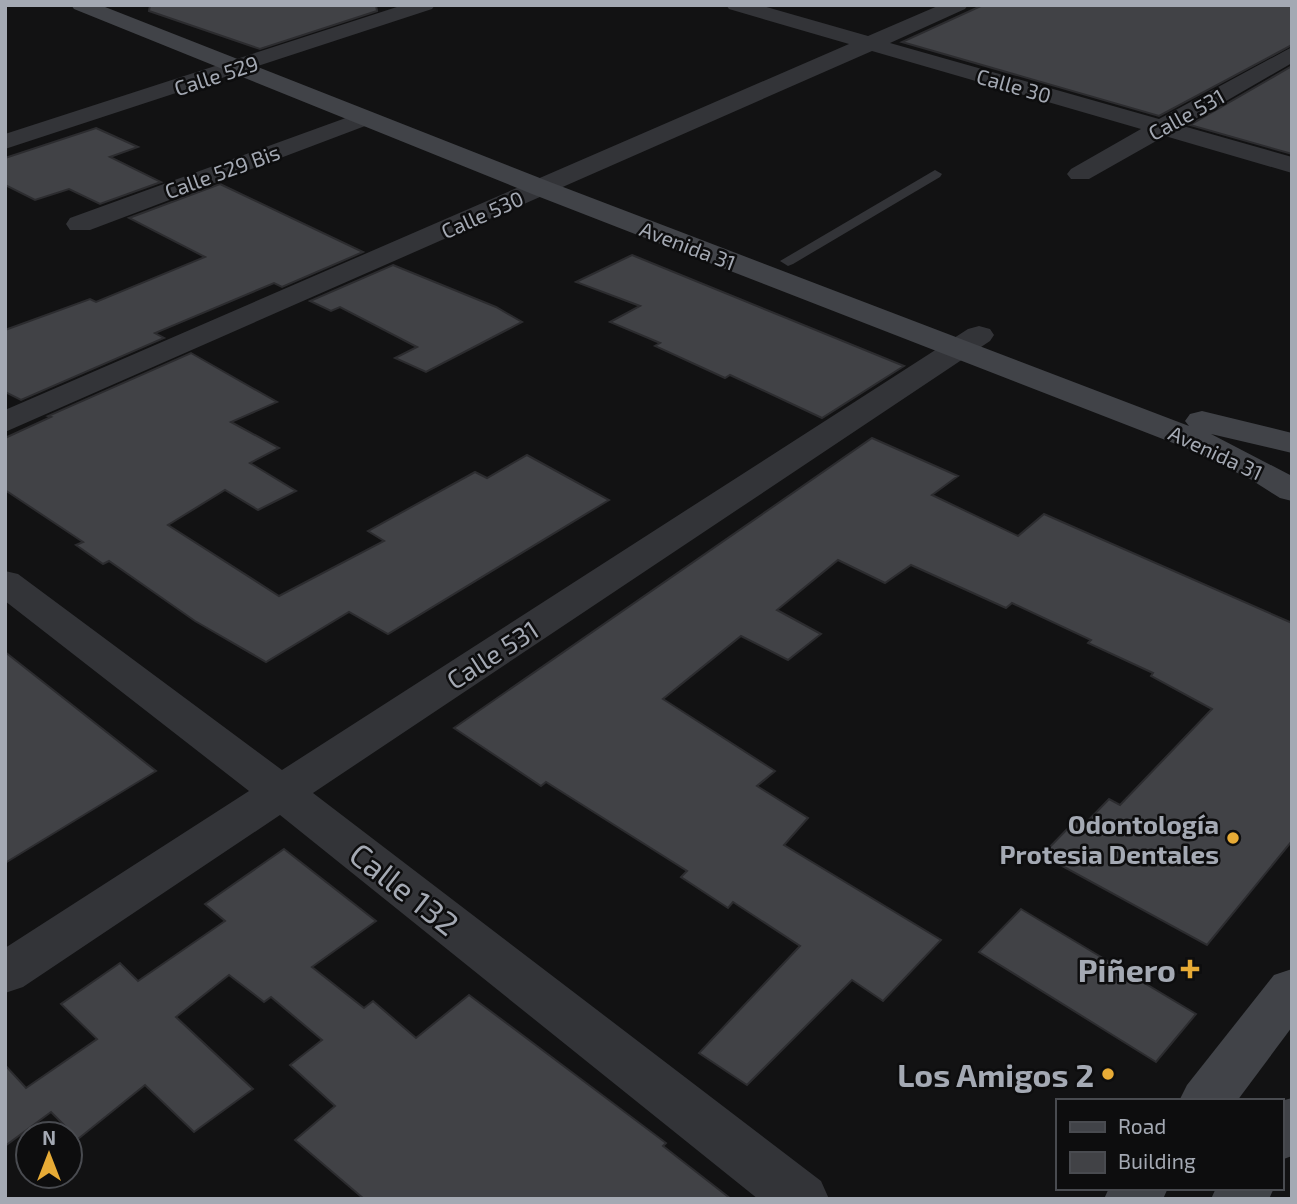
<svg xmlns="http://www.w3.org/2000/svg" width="1297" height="1204" font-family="'Exo 2',sans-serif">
  <rect width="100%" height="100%" fill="#121213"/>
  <g fill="#414246" stroke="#2c2c2f" stroke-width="2">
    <path d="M150 5H376L377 11 260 49 149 11Z"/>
    <path d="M983 5H1292V45L1159 116 902 42Z"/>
    <path d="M1292 66V154L1190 125Z"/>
    <path d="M96 128 138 147 110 157 161 182 100 204 69 189 35 200 5 185V158Z"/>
    <path d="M220 184 363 252 282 287 274 283 155 333 164 338 21 400 5 392V330L90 299 96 302 205 257 129 218Z"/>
    <path d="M632 255 779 315 904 366 822 418 730 375 725 378 655 346 660 343 610 322 640 306 576 282Z"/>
    <path d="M393 265 496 307 522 322 426 372 395 358 417 347 340 307 331 311 310 301Z"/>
    <path d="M191 353 277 402 231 422 279 448 250 463 296 491 258 510 225 490 168 525 279 596 384 541 368 531 475 472 487 478 527 455 609 500 388 634 349 612 266 662 195 621 109 561 103 564 76 545 83 542 5 490V438L51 417 48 416Z"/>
    <path d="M872 438 958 476 932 495 1018 536 1044 514 1292 623V841L1207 945 1042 855 1074 822 1082 827 1109 799 1120 805 1212 709 1151 676 1153 673 1088 643 1091 640 1012 603 1006 608 911 565 885 583 838 560 777 610 821 634 788 660 741 636 663 699 775 771 757 786 808 818 784 845 941 940 883 1001 852 980 747 1085 699 1053 800 946 733 902 728 908 681 877 687 871 546 782 541 786 454 728Z"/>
    <path d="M5 652 156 771 5 863Z"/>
    <path d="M284 849 376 921 312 967 364 1008 373 1001 416 1038 469 995 666 1143 663 1146 731 1199H364L295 1140 335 1106 290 1065 322 1040 271 997 264 1002 229 975 176 1017 253 1089 194 1132 145 1085 78 1139 51 1112 5 1146V1065L26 1088 97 1039 61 1004 120 963 138 981 225 921 205 904Z"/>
    <path d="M1021 909 1196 1014 1156 1062 979 952Z"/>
  </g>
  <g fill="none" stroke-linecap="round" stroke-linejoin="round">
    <path fill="#333438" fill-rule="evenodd" d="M935 170 942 174 940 177 793 264 788 266 780 261Z"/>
    <g fill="#333438" fill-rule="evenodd">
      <path d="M403 5H435L432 9 5 149V134Z"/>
      <path d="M726 5H759L868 36 940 5H968L965 9 890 43 1159 119 1292 47V63L1183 126 1292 157V173L1165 136 1089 179H1071L1067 174 1071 169 1141 129 872 51 5 432V410L849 44 729 9Z"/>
      <path d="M365 111 373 113 377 118 373 123 90 230H70L66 224 70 218Z"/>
      <path d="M979 326 990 329 994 335 990 341 313 793 821 1181 829 1199H758L280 815 23 987 5 993V948L249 791 5 601V571L18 574 282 770 968 329Z"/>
    </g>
    <g fill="#414348" fill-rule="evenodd">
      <path d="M71 5H100L550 182 1189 426 1185 421 1190 414 1202 411 1292 433V453L1211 434 1292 476V501L1280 498 1250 479 1186 448 532 194 74 9Z"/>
      <path d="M1292 969V1027L1237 1101H1179L1187 1085 1274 975Z"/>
      <path d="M1292 1098V1156L1281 1160V1101Z"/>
      <path d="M1109 1188H1168L1163 1199H1104Z"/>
      <path d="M1216 1188H1274L1269 1199H1211Z"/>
    </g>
  </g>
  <g fill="#e7ab36" stroke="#0d0d0e" stroke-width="2.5">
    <circle cx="1233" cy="838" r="7"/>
    <path d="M1186.5 958.5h7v7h7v7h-7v7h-7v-7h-7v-7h7z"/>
    <circle cx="1108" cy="1074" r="7"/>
  </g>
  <g text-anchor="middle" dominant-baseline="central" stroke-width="5" stroke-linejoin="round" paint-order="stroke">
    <g font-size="21" fill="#a4a9b3" stroke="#0d0d0e">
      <text transform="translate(216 75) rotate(-18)">Calle 529</text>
      <text transform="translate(1014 85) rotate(16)">Calle 30</text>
      <text transform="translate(1186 114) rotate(-29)">Calle 531</text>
      <text transform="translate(222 171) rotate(-20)">Calle 529 Bis</text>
      <text transform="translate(482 214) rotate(-24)">Calle 530</text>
      <text transform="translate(688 245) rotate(21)">Avenida 31</text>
      <text transform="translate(1216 452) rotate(25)">Avenida 31</text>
    </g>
    <g font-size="26" fill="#a4a9b3" stroke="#0d0d0e">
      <text transform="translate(492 654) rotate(-33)">Calle 531</text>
    </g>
    <g font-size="26" font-weight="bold" fill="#a4a9b3" stroke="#0d0d0e" text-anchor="end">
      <text x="1219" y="823">Odontología<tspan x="1219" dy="30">Protesia Dentales</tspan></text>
    </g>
    <g font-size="32" fill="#a4a9b3" stroke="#0d0d0e">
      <text transform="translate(405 888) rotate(38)">Calle 132</text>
    </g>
    <g font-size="32" font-weight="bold" fill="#a4a9b3" stroke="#0d0d0e" text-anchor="end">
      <text x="1176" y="969">Piñero</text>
      <text x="1094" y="1074">Los Amigos 2</text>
    </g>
  </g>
  <rect width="1297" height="1204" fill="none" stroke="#a4a9b3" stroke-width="14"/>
  <rect x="1056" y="1099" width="228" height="91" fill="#0d0d0e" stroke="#494b50" stroke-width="2"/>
  <rect x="1070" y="1122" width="35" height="10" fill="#414348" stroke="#494b50" stroke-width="2"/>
  <text x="1118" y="1134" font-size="21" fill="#a4a9b3">Road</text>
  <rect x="1070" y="1152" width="35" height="21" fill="#414246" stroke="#494b50" stroke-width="2"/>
  <text x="1118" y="1169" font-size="21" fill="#a4a9b3">Building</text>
  <g transform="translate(49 1155)"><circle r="33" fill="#0d0d0e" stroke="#494b50" stroke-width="2"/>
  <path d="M0-5L12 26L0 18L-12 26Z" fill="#e7ab36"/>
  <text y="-10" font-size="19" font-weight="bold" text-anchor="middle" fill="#a4a9b3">N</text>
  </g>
</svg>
